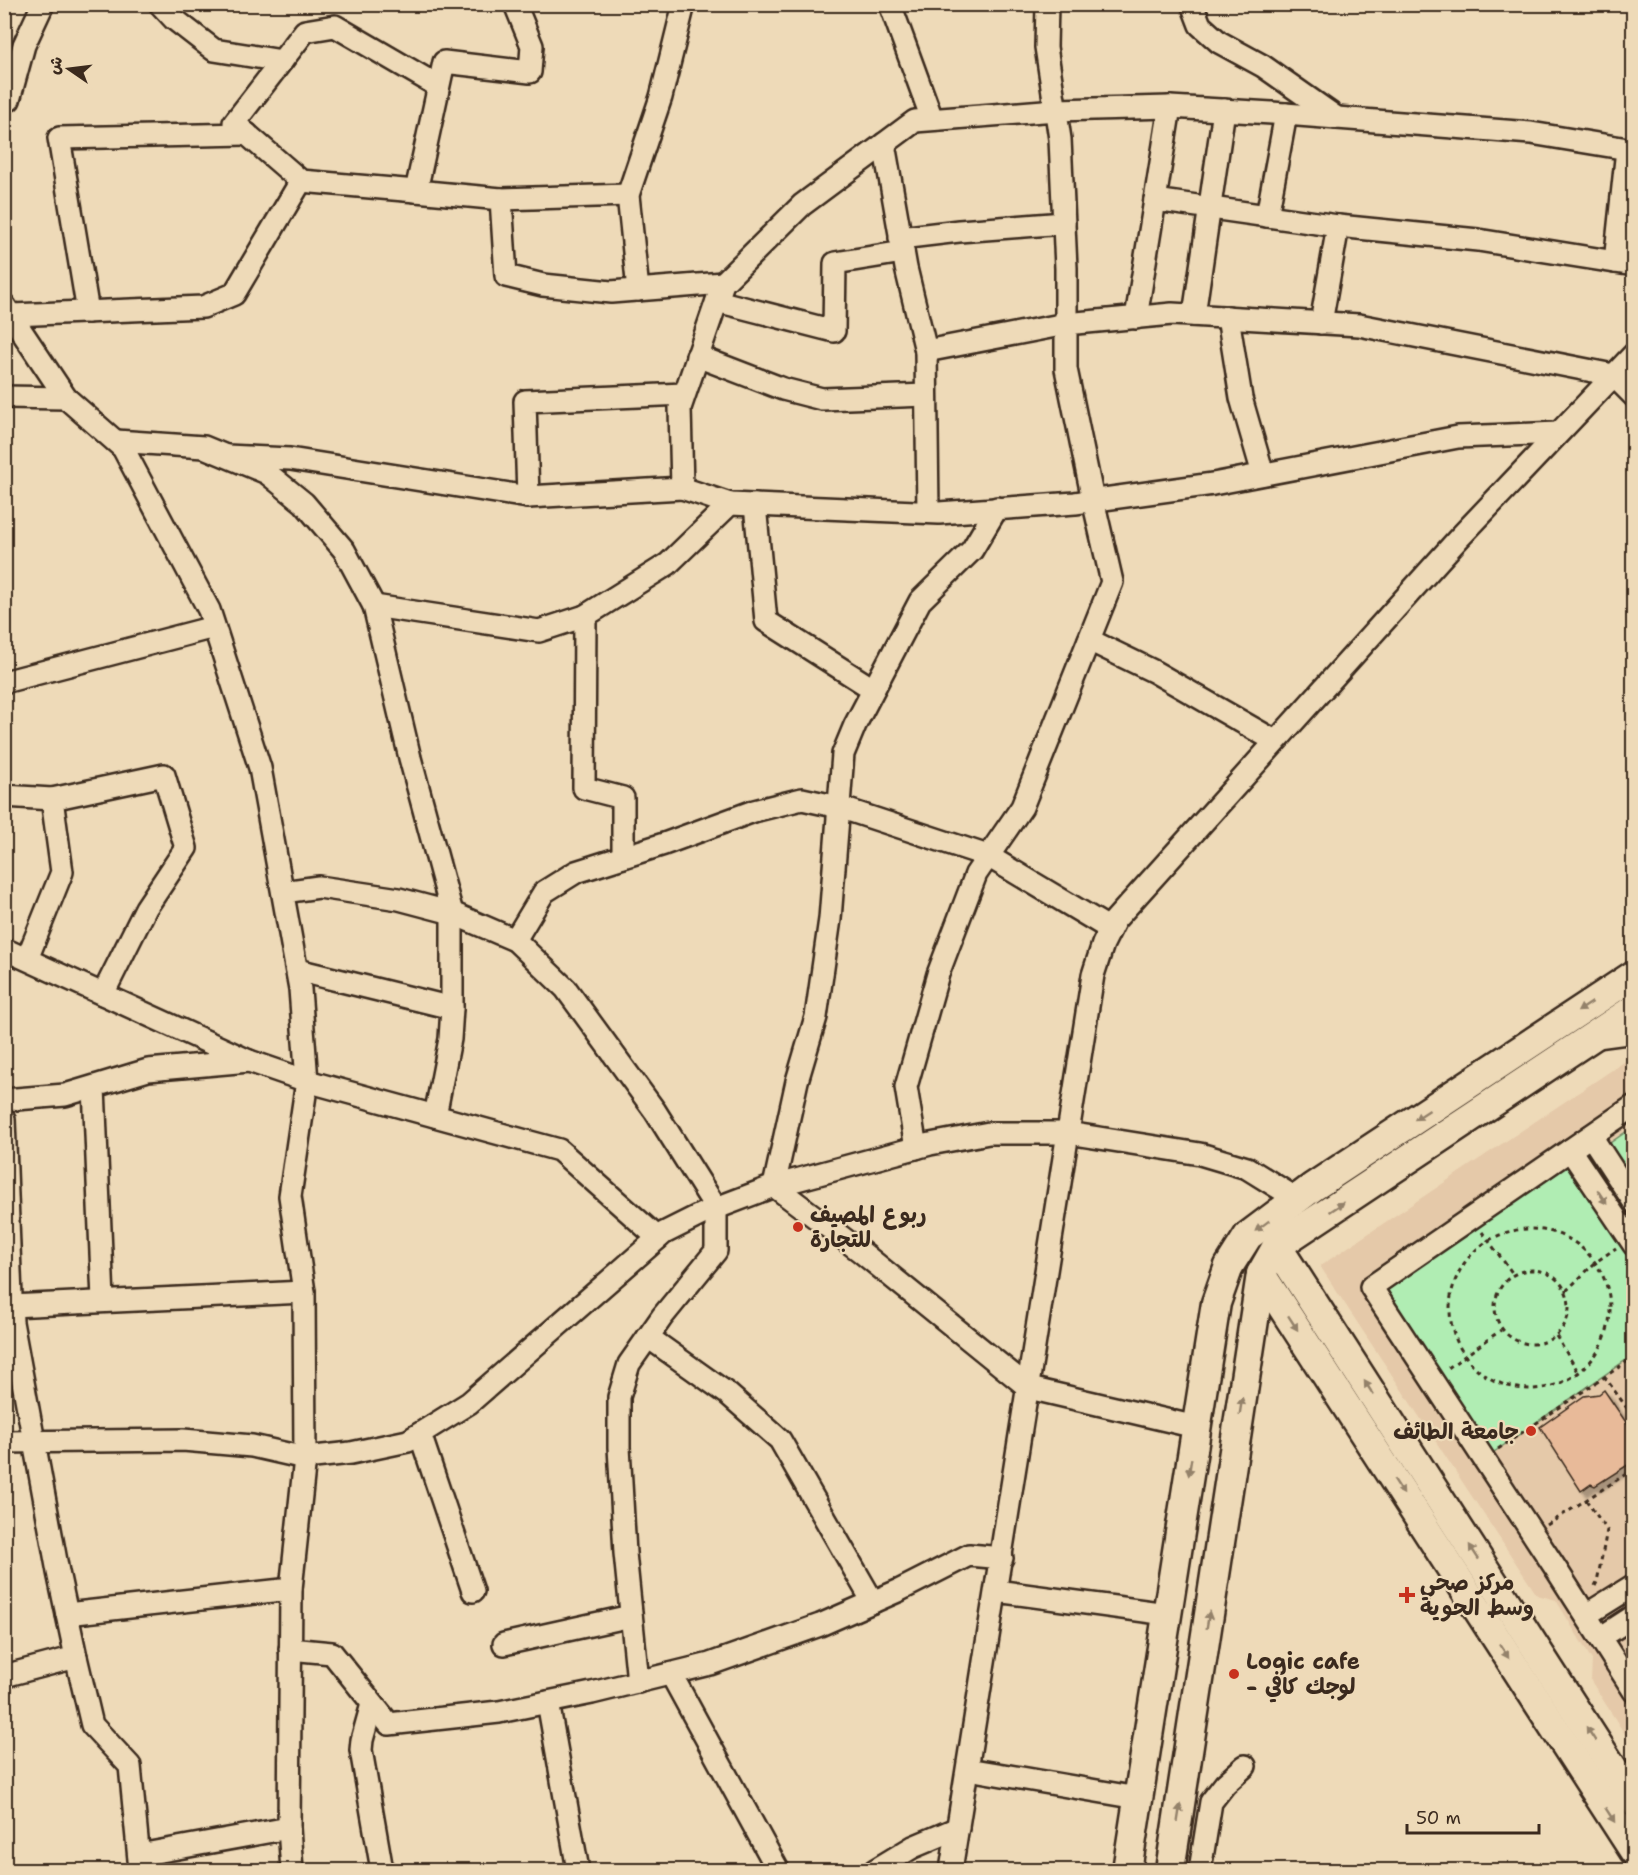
<svg xmlns="http://www.w3.org/2000/svg" width="1638" height="1875" font-family="'Shantell Sans','Playpen Sans Arabic',sans-serif">
  <defs>
    <filter id="shadow"><feDropShadow dx="5.5" dy="5.5" stdDeviation="1.5" flood-color="#0004"/></filter>
  </defs>
  <rect width="100%" height="100%" fill="#eedab8"/>
  <filter id="ink" filterUnits="userSpaceOnUse"><feTurbulence type="fractalNoise" baseFrequency=".0167" numOctaves="2"/><feDisplacementMap in="SourceGraphic" scale="12" xChannelSelector="R" yChannelSelector="G"/><feConvolveMatrix kernelMatrix="1 2 1 2 8 2 1 2 1" color-interpolation-filters="sRGB"/></filter>
  <g filter="url(#ink)">
    <path fill="#e5c9a9" d="M1633 1056V1747L1591 1681 1592 1660 1556 1600 1537 1595 1320 1266Z"/>
    <g fill="#b0edb3" stroke="#768c68" stroke-width="1.5">
      <path d="M1633 1127V1178L1610 1143Z"/>
      <path d="M1570 1150 1633 1245V1355L1484 1459 1371 1287Z"/>
    </g>
    <path fill="#e8ba99" stroke="#3b2a1e" stroke-width="1.5" filter="url(#shadow)" d="M1604 1390 1634 1434V1461L1595 1486 1591 1484 1581 1491 1540 1427 1584 1396 1599 1394Z"/>
    <g fill="none" stroke-linecap="round" stroke-linejoin="round">
      <defs>
        <g id="street">
          <path d="M160 4 174 19 214 50 282 61"/>
          <path d="M890 4 932 119"/>
          <path d="M1192 4 1200 25 1219 42 1263 66 1337 118"/>
          <path d="M438 86 335 26 305 31 234 123 301 181 416 191 444 62 530 72 532 46 515 4"/>
          <path d="M4 100H9L24 45 43 4"/>
          <path d="M884 144 906 268 926 351 1066 324 1172 314 1359 325 1613 375 1634 396"/>
          <path d="M416 191 501 199 506 276 543 285 611 292 723 283"/>
          <path d="M501 199 628 195"/>
          <path d="M1155 200 1338 226"/>
          <path d="M1267 216 1286 114"/>
          <path d="M900 238 959 231 1064 223"/>
          <path d="M1615 262 1627 149"/>
          <path d="M638 290 628 195 661 97 684 4"/>
          <path d="M717 301 834 331 835 263 903 252"/>
          <path d="M4 305 66 398 123 448 209 610 260 768 300 989 307 1081 290 1196 304 1292 305 1458 291 1589 289 1828 292 1870"/>
          <path d="M88 312 59 138 247 134"/>
          <path d="M12 315 203 307 234 294 301 181"/>
          <path d="M1194 315 1224 110"/>
          <path d="M1228 317 1241 398 1263 474"/>
          <path d="M1136 318 1170 107"/>
          <path d="M1321 323 1338 226 1478 240 1634 265"/>
          <path d="M926 351 928 512"/>
          <path d="M697 356 783 389 822 399 926 395"/>
          <path d="M4 397 66 398"/>
          <path d="M116 441 204 447 267 473 304 503 344 550 374 606 410 758 452 913V1008L450 1039 435 1116"/>
          <path d="M227 456 290 459 528 497 682 488 680 408 723 283 802 205 915 121 1056 110 1170 107 1272 113 1531 133 1634 150"/>
          <path d="M682 488 730 504"/>
          <path d="M528 497 525 401 684 394"/>
          <path d="M755 505 766 621 873 689"/>
          <path d="M997 508 972 550 920 601 855 725 843 754 830 919 816 1017 797 1081 774 1186 860 1251 1029 1388 1196 1427"/>
          <path d="M374 606 539 631 585 616 668 564 730 504 939 513 1075 503 1213 484 1458 437 1558 433"/>
          <path d="M585 616 584 788 623 798V857"/>
          <path d="M1089 640 1153 671 1275 741"/>
          <path d="M4 682 214 627"/>
          <path d="M4 796 52 799 62 872 27 959"/>
          <path d="M52 799 164 775 186 848 146 908 103 994"/>
          <path d="M283 892 319 887 399 899 452 913 515 940 566 989 655 1111 716 1208V1251L662 1317 629 1364 619 1397V1447L625 1553 638 1682"/>
          <path d="M515 940 544 892 576 872 664 844 754 811 802 799 839 807 988 856 1110 929"/>
          <path d="M4 949 249 1061 307 1081 559 1150 658 1238"/>
          <path d="M297 970 452 1008"/>
          <path d="M1597 1037 1634 1032"/>
          <path d="M94 1087 103 1300"/>
          <path d="M4 1100 65 1095 148 1070 249 1061"/>
          <path d="M1634 1106 1371 1287 1558 1572 1634 1691"/>
          <path d="M4 1119 12 1322 58 1572 76 1657 4 1676"/>
          <path d="M1591 1136 1634 1202"/>
          <path d="M916 1148 906 1087 938 974 976 874 1022 807 1112 582 1093 500 1066 369V268L1060 139 1046 47 1047 4"/>
          <path d="M1570 1150 1634 1245"/>
          <path d="M11 1306 304 1292"/>
          <path d="M648 1337 728 1394 780 1440 873 1602"/>
          <path d="M420 1434 473 1591"/>
          <path d="M4 1442 183 1440 252 1446 305 1458 351 1453 408 1441 469 1403 664 1233 706 1212 774 1186 930 1144 989 1133H1068L1200 1154 1247 1168 1297 1199"/>
          <path d="M996 1591 1167 1614"/>
          <path d="M67 1614 291 1589"/>
          <path d="M1586 1615 1634 1585"/>
          <path d="M1600 1638 1634 1616"/>
          <path d="M504 1644 631 1616"/>
          <path d="M290 1649 332 1653 389 1724 499 1712 592 1693 710 1664 820 1625 900 1590 969 1555 1002 1558"/>
          <path d="M76 1657 92 1725 130 1766 140 1870"/>
          <path d="M671 1674 778 1870"/>
          <path d="M548 1702 578 1870"/>
          <path d="M372 1704 362 1740 361 1750 382 1870"/>
          <path d="M968 1769 1138 1798"/>
          <path d="M139 1855 289 1828"/>
          <path d="M875 1870 913 1847 958 1828"/>
          <path d="M951 1870 1093 975 1103 944 1115 920 1459 538 1634 354"/>
          <path d="M1200 1870 1211 1802 1225 1784 1245 1766"/>
        </g>
        <g id="secondary">
          <path d="M1277 1246 1634 1801"/>
          <path d="M1261 1274 1634 1851"/>
          <path d="M1127 1870 1216 1303 1229 1266 1248 1236 1313 1187 1634 975"/>
          <path d="M1170 1870 1261 1274 1277 1246 1634 1009"/>
        </g>
      </defs>
      <use href="#street" stroke="#3b2a1e" stroke-width="26"/>
      <use href="#secondary" stroke="#3b2a1e" stroke-width="33"/>
      <g stroke="#3b2a1e" stroke-width="3" stroke-dasharray="4.5 4.5" stroke-linecap="butt">
        <circle cx="1530" cy="1309" r="80"/>
        <path d="M1482 1232 1513 1274"/>
        <circle cx="1532" cy="1307" r="37"/>
        <path d="M1566 1291 1596 1262 1616 1248"/>
        <path d="M1556 1336 1579 1373"/>
        <path d="M1448 1368 1501 1330"/>
        <path d="M1604 1376 1634 1418"/>
        <path d="M1498 1449 1634 1357"/>
        <path d="M1586 1500 1607 1530 1597 1582 1595 1586"/>
        <path d="M1547 1525 1634 1469"/>
      </g>
      <use href="#street" stroke="#eedab8" stroke-width="21"/>
      <use href="#secondary" stroke="#eedab8" stroke-width="28"/>
    </g>
    <defs><path id="oneway-solid" d="M-6-.8H1V-3.2L6.5 0L1 3.2V.8H-6Z" transform="scale(1.5)"/></defs>
    <g fill="#94826b">
      <use href="#oneway-solid" transform="translate(1585 1007) rotate(147)"/>
      <use href="#oneway-solid" transform="translate(1422 1115) rotate(147)"/>
      <use href="#oneway-solid" transform="translate(1602 1197) rotate(56)"/>
      <use href="#oneway-solid" transform="translate(1337 1207) rotate(-34)"/>
      <use href="#oneway-solid" transform="translate(1262 1226) rotate(143)"/>
      <use href="#oneway-solid" transform="translate(1293 1323) rotate(57)"/>
      <use href="#oneway-solid" transform="translate(1369 1388) rotate(-123)"/>
      <use href="#oneway-solid" transform="translate(1241 1406) rotate(-81)"/>
      <use href="#oneway-solid" transform="translate(1190 1467) rotate(99)"/>
      <use href="#oneway-solid" transform="translate(1399 1487) rotate(57)"/>
      <use href="#oneway-solid" transform="translate(1474 1552) rotate(-123)"/>
      <use href="#oneway-solid" transform="translate(1208 1620) rotate(-81)"/>
      <use href="#oneway-solid" transform="translate(1504 1651) rotate(57)"/>
      <use href="#oneway-solid" transform="translate(1591 1734) rotate(-123)"/>
      <use href="#oneway-solid" transform="translate(1179 1813) rotate(-81)"/>
      <use href="#oneway-solid" transform="translate(1610 1815) rotate(57)"/>
    </g>
  </g>
  <g fill="#c8321e" stroke="#eedab8" stroke-width="2">
    <circle cx="798" cy="1227" r="6"/>
    <circle cx="1531" cy="1431" r="6"/>
    <path d="M1404 1586h6v6h6v6h-6v6h-6v-6h-6v-6h6z"/>
    <circle cx="1234" cy="1674" r="6"/>
  </g>
  <g text-anchor="middle" dominant-baseline="central" stroke-width="4.5" stroke-linejoin="round" paint-order="stroke">
    <g font-size="22" font-weight="bold" fill="#3b2a1e" stroke="#eedab8" text-anchor="start">
      <text x="810" y="1214">ربوع المصيف<tspan x="810" dy="25">للتجارة</tspan></text>
      <text x="1519" y="1431" text-anchor="end">جامعة الطائف</text>
      <text x="1420" y="1582">مركز صحي<tspan x="1420" dy="25">وسط الحوية</tspan></text>
      <text x="1246" y="1661">Logic cafe<tspan x="1246" dy="25">- لوجك كافي</tspan></text>
    </g>
  </g>
  <rect width="1638" height="1875" fill="none" stroke="#eedab8" stroke-width="24"/>
  <rect x="12" y="12" width="1614" height="1851" fill="none" stroke="#3b2a1e" stroke-width="2" filter="url(#ink)"/>
  <g transform="translate(69 69) rotate(284)" stroke="#eedab8" stroke-width="4.5" paint-order="stroke">
  <path d="M0-4.5L10 22L0 15L-10 22Z" fill="#3b2a1e"/>
  <text y="-9" font-size="16" font-weight="bold" text-anchor="middle" fill="#3b2a1e">ش</text>
  </g>
  <path d="M1407 1824v9h132v-9" fill="none" stroke="#3b2a1e" stroke-width="3"/>
  <text x="1416" y="1824" font-size="18" fill="#3b2a1e" stroke="#eedab8" stroke-width="4.5" paint-order="stroke">50 m</text>
</svg>
